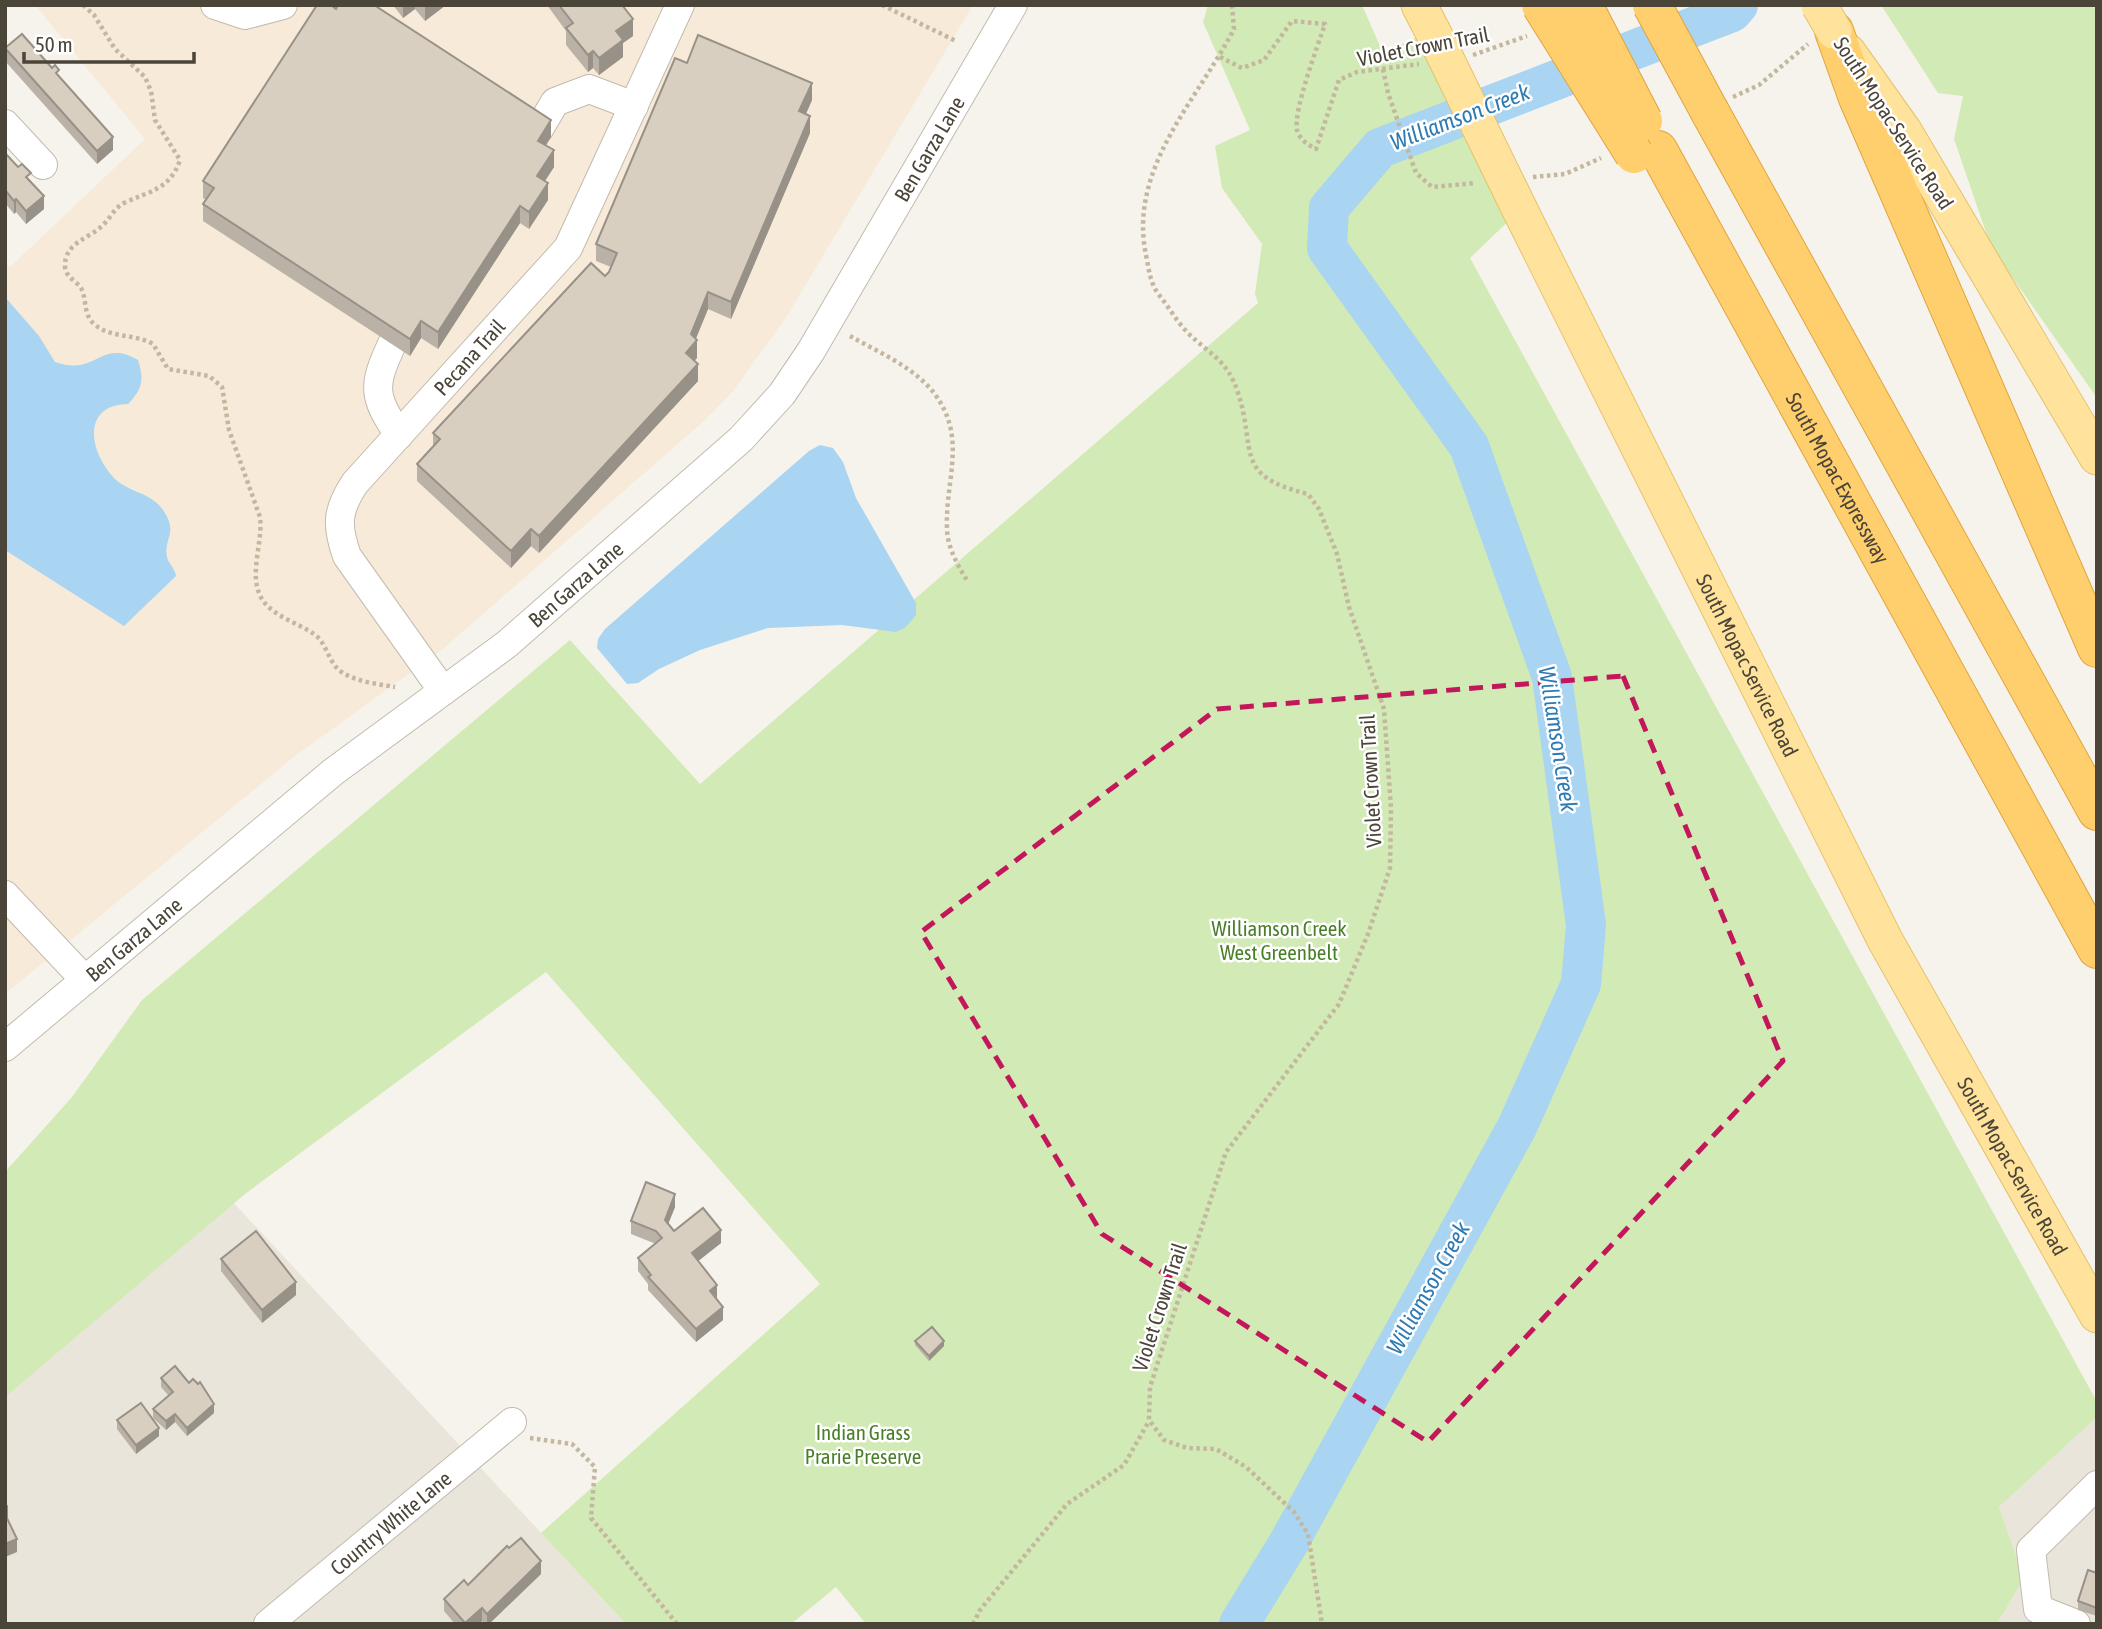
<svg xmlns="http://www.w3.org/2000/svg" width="2102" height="1629" font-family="'Asap Condensed',sans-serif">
  <rect width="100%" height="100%" fill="#f6f3ec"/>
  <g fill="#eae5da">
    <path d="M230 1199 626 1624H5V1393Z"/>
    <path d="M2097 1417V1624H1997L2024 1578 1999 1507Z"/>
  </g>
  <path fill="#f7ead8" d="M35 5H973L787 316 734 390 704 421 443 649 295 756 5 994V263L10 267 145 139Z"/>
  <g fill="#d2eab5">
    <path d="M1208 5H1362L1383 53 1432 30 1520 210 1470 258 2097 1402V1417L1999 1507 2024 1578 1997 1624H866L836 1587 791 1624H626L541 1533 820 1284 546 972 245 1194 5 1397V1172L72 1097 142 1000 570 640 700 784 1258 303 1255 294 1262 244 1222 188 1215 146 1250 130 1203 22Z"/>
    <path d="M1881 5H2097V398L1991 247 1954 139 1963 96 1938 93Z"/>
  </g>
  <g fill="#a9d4f2">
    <path d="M5 297 39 336 55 362C98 377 99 338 138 360 144 379 143 389 128 404 81 405 89 452 114 478 129 493 151 492 163 510 179 533 163 539 167 557 168 563 175 568 176 576L124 626 5 550Z"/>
    <path d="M820 445 833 448 843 462 856 498 916 603V615L906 627 896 632 842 625 768 628 700 650 659 669 638 683 627 684 597 648 598 639 605 629 809 451Z"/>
  </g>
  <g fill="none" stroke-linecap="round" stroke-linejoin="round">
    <path stroke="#a9d4f2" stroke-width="40" d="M1239 1624 1288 1544 1517 1127 1581 984 1586 925 1552 677 1469 446 1327 248 1329 208 1380 148 1732 12 1738 5"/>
    <defs>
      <g id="minor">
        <path d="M215 5 245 15 283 5"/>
        <path d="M5 124 43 165"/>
        <path d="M539 129 555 102 589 89 634 106"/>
        <path d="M392 344C372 387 373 396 399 435"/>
        <path id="s1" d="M443 691 347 556C336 525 337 510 355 483L568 248 680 5"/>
        <path d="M5 895 85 980"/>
        <path id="s2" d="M5 1047 333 772 507 644 741 439 782 394 811 351 1013 5"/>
        <path id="s3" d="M268 1624 512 1422"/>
        <path d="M2076 1624 2038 1609 2031 1550 2097 1485"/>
      </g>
      <g id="major">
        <path d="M1419 5 1432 30"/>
        <path d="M1848 52 1904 131 2097 457"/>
        <path id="s4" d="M1520 210 1885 940 2097 1315"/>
      </g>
      <g id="highway">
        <path d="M1834 31 1858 98 2097 648"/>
        <path d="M1710 112 2097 811"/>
        <path id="s5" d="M1658 150 2097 949"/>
      </g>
    </defs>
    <use href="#minor" stroke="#c2bbae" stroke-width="30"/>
    <use href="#major" stroke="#e6c16a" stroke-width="37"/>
    <use href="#highway" stroke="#e0a43c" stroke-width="40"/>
    <g stroke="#c4b79f" stroke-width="4.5" stroke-dasharray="3.5 3.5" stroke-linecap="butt">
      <path d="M83 5 94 15 115 49 145 77 151 91 155 120 180 160C170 190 149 191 124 203 114 208 110 219 102 226 88 239 64 243 65 267 66 277 76 281 81 288 87 299 83 313 93 323 109 339 134 333 153 344L168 369 209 376 222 387 229 430 260 517C263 541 250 571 259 593 267 615 297 622 314 634 328 644 328 664 343 673 358 682 378 684 395 687"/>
      <path d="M882 5 956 41"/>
      <path d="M1232 5 1234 29C1197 101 1128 168 1146 255 1149 270 1150 283 1159 295 1169 307 1177 322 1188 333 1210 355 1227 359 1238 393 1257 450 1232 476 1308 494L1319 509 1337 554 1349 607 1384 709 1391 808 1390 868 1368 934 1339 1004 1226 1152 1150 1387 1149 1420 1164 1440 1187 1448 1216 1449 1246 1467 1294 1512 1308 1534 1322 1624"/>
      <path d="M1473 55 1527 36"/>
      <path d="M1220 57 1242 68 1264 60 1292 21 1325 24C1318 45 1293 111 1297 130 1299 139 1308 145 1316 149L1339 80 1357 72 1419 64"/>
      <path d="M1383 69 1388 93 1416 173 1432 187 1476 183"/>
      <path d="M1733 97 1759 85 1808 44"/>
      <path d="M1533 177 1565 174 1601 158"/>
      <path d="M850 336C878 352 914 367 934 393 968 438 945 479 947 528 947 547 958 566 968 582"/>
      <path d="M530 1438 572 1444 595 1467 591 1518 677 1624"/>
      <path d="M973 1624 980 1610 1067 1504 1124 1465 1149 1421"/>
    </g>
    <use href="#minor" stroke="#fff" stroke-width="28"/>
    <use href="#major" stroke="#ffe39c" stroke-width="35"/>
    <use href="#highway" stroke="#ffcf6e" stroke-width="38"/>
    <defs>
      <g id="major-bridge">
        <path d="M1819 5 1834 31"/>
        <path d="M1432 30 1520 210"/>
      </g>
      <g id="highway-bridge">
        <path d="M1541 5 1634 154"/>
        <path d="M1583 5 1643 121"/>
        <path d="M1652 5 1710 112"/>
      </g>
    </defs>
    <use href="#major-bridge" stroke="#e6c16a" stroke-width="37" stroke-linecap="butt"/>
    <use href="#highway-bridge" stroke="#e0a43c" stroke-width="40" stroke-linecap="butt"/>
    <use href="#major-bridge" stroke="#ffe39c" stroke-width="35"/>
    <use href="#highway-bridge" stroke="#ffcf6e" stroke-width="38"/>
  </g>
  <g fill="#bab2a6">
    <path d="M393 5H446L425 21 415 9 403 18Z"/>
    <path d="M547 5H622L633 36 623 43V57L599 75 593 68 588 72 566 45V31Z"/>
    <path d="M5 48 59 76 113 150 97 164 5 61Z"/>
    <path d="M687 63 812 100 806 114 810 133 731 319 708 309 696 339 697 358 694 361 698 381 539 553 531 546 511 568 417 481V464L433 447V433L609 272 611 267 596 261V244Z"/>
    <path d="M551 137 546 145 554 167 545 181 548 200 529 229 520 223 438 349 421 338 410 356 203 221V204L206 200 203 198V181Z"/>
    <path d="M5 153 31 181 44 209 26 224 16 212 14 214 5 203Z"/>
    <path d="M675 1207 668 1224 674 1231 721 1243 698 1261 717 1298 723 1320 696 1342 648 1290V1284L638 1271V1258L656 1244 631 1234V1221Z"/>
    <path d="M221 1259 296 1295 262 1323 221 1271Z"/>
    <path d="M915 1341 944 1346 929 1361 915 1345Z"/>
    <path d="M161 1378 189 1383 214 1413 187 1436 175 1422 166 1430 153 1418V1409L169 1396 161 1387Z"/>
    <path d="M117 1420 159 1436 136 1454 117 1429Z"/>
    <path d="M2097 1573V1616L2078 1610V1601Z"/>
    <path d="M541 1574 489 1624H484L482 1621 479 1624H455L444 1611V1599L468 1585Z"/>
  </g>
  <g fill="#979187">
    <path d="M403 5H415V9L403 18Z"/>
    <path d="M425 5H446L425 21Z"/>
    <path d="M633 19V36L623 43V57L599 75V58L616 31Z"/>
    <path d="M593 51V68L588 72V55Z"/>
    <path d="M812 83V100L799 129V111Z"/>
    <path d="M810 116V133L731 319V302Z"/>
    <path d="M551 120V137L538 158V141Z"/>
    <path d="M113 137V150L97 164V151Z"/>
    <path d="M554 150V167L537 193V176Z"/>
    <path d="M548 183V200L529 229V212Z"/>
    <path d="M44 196V209L26 224V211Z"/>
    <path d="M16 199V212L14 214V201Z"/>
    <path d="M520 206V223L438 349V332Z"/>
    <path d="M708 292V309L693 345 697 340V358L686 370V353L691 334Z"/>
    <path d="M421 321V338L410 356V339Z"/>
    <path d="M698 364V381L539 553V536Z"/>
    <path d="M531 529V546L511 568V551Z"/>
    <path d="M675 1194V1207L665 1232V1220Z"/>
    <path d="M721 1230V1243L692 1266V1253Z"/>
    <path d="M296 1282V1295L262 1323V1310Z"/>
    <path d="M717 1285V1298L710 1304V1291Z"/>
    <path d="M723 1307V1320L696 1342V1329Z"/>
    <path d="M944 1341V1346L929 1361V1356Z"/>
    <path d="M214 1404V1413L187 1436V1428Z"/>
    <path d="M175 1414V1422L166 1430V1421Z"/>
    <path d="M159 1428V1436L136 1454V1445Z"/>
    <path d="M8 1505V1518L5 1519V1506Z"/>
    <path d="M17 1539V1552L5 1557V1544Z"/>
    <path d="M541 1561V1574L489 1624H487V1614Z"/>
    <path d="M482 1608V1621L479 1624H465Z"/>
  </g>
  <g fill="#d8cfc1" stroke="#979187" stroke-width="2">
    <path d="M317 5H331L336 9 338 5H374L551 120 538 141 554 150 537 176 548 183 529 212 520 206 438 332 421 321 410 339 203 204 214 188 203 181Z"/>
    <path d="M559 5H622L633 19 616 31 623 40 599 58 593 51 588 55 566 28 573 23Z"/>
    <path d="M22 34 52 68 55 65 59 70 56 73 113 137 97 151 5 48Z"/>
    <path d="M698 35 812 83 799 111 810 116 731 302 708 292 691 334 697 340 686 353 698 364 539 536 531 529 511 551 417 464 440 439 433 433 591 263 605 276 609 272 617 253 596 244 675 58 687 63Z"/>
    <path d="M5 153 18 167 22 164 31 173 26 177 44 196 26 211 16 199 14 201 5 190Z"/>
    <path d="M646 1182 675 1194 665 1220 674 1231 703 1208 721 1230 692 1253 717 1285 710 1291 723 1307 696 1329 648 1277 651 1275 638 1258 662 1238 656 1231 631 1221Z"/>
    <path d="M256 1231 296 1282 262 1310 221 1259Z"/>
    <path d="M932 1327 944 1341 929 1356 915 1341Z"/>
    <path d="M175 1366 189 1383 193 1379 198 1384 200 1382 214 1404 187 1428 175 1414 166 1421 153 1409 173 1392 161 1378Z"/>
    <path d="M141 1403 159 1428 136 1445 117 1420Z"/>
    <path d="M5 1514 17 1539 5 1544Z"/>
    <path d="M521 1538 541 1561 487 1614 482 1608 465 1623 444 1599 464 1580 468 1585 507 1546 509 1548Z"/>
    <path d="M2088 1570 2097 1573V1608L2078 1601Z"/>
  </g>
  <path fill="none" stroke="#c2185b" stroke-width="5" stroke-dasharray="14 9" stroke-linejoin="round" d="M1623 676 1783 1061 1428 1442 1102 1234 921 932 1217 709Z"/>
  <g text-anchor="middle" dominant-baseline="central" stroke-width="5" stroke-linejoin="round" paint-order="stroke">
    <g font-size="21" fill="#4b4439" stroke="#fff">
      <text transform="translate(1423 46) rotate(-11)">Violet Crown Trail</text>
      <text transform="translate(1894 123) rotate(57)">South Mopac Service Road</text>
      <text stroke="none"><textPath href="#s2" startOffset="1302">Ben Garza Lane</textPath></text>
      <text stroke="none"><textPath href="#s1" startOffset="413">Pecana Trail</textPath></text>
      <text stroke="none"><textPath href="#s5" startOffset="374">South Mopac Expressway</textPath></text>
      <text stroke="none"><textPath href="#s2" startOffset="735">Ben Garza Lane</textPath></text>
      <text stroke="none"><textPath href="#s4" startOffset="509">South Mopac Service Road</textPath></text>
      <text transform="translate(1370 781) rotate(-93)">Violet Crown Trail</text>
      <text stroke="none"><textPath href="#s2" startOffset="168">Ben Garza Lane</textPath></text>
      <text stroke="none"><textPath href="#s4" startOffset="1076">South Mopac Service Road</textPath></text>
      <text transform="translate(1159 1307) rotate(-72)">Violet Crown Trail</text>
      <text stroke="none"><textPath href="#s3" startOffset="159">Country White Lane</textPath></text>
    </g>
    <g font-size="21" fill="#4a7f2a" stroke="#fff">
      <text x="1279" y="928">Williamson Creek<tspan x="1279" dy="24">West Greenbelt</tspan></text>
      <text x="863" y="1432">Indian Grass<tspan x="863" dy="24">Prarie Preserve</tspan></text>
    </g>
    <g font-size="23" font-style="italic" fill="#2e7ab2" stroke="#fff">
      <text transform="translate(1460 117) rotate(-21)">Williamson Creek</text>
      <text transform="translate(1558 739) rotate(81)">Williamson Creek</text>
      <text transform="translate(1428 1288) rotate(-61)">Williamson Creek</text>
    </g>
  </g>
  <rect width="2102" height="1629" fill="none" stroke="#4b4439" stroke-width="14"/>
  <path d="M24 52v10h170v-10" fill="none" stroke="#4b4439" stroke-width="3.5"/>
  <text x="35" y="52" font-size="21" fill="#4b4439" stroke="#ffffff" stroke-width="5" paint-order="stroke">50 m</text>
</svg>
